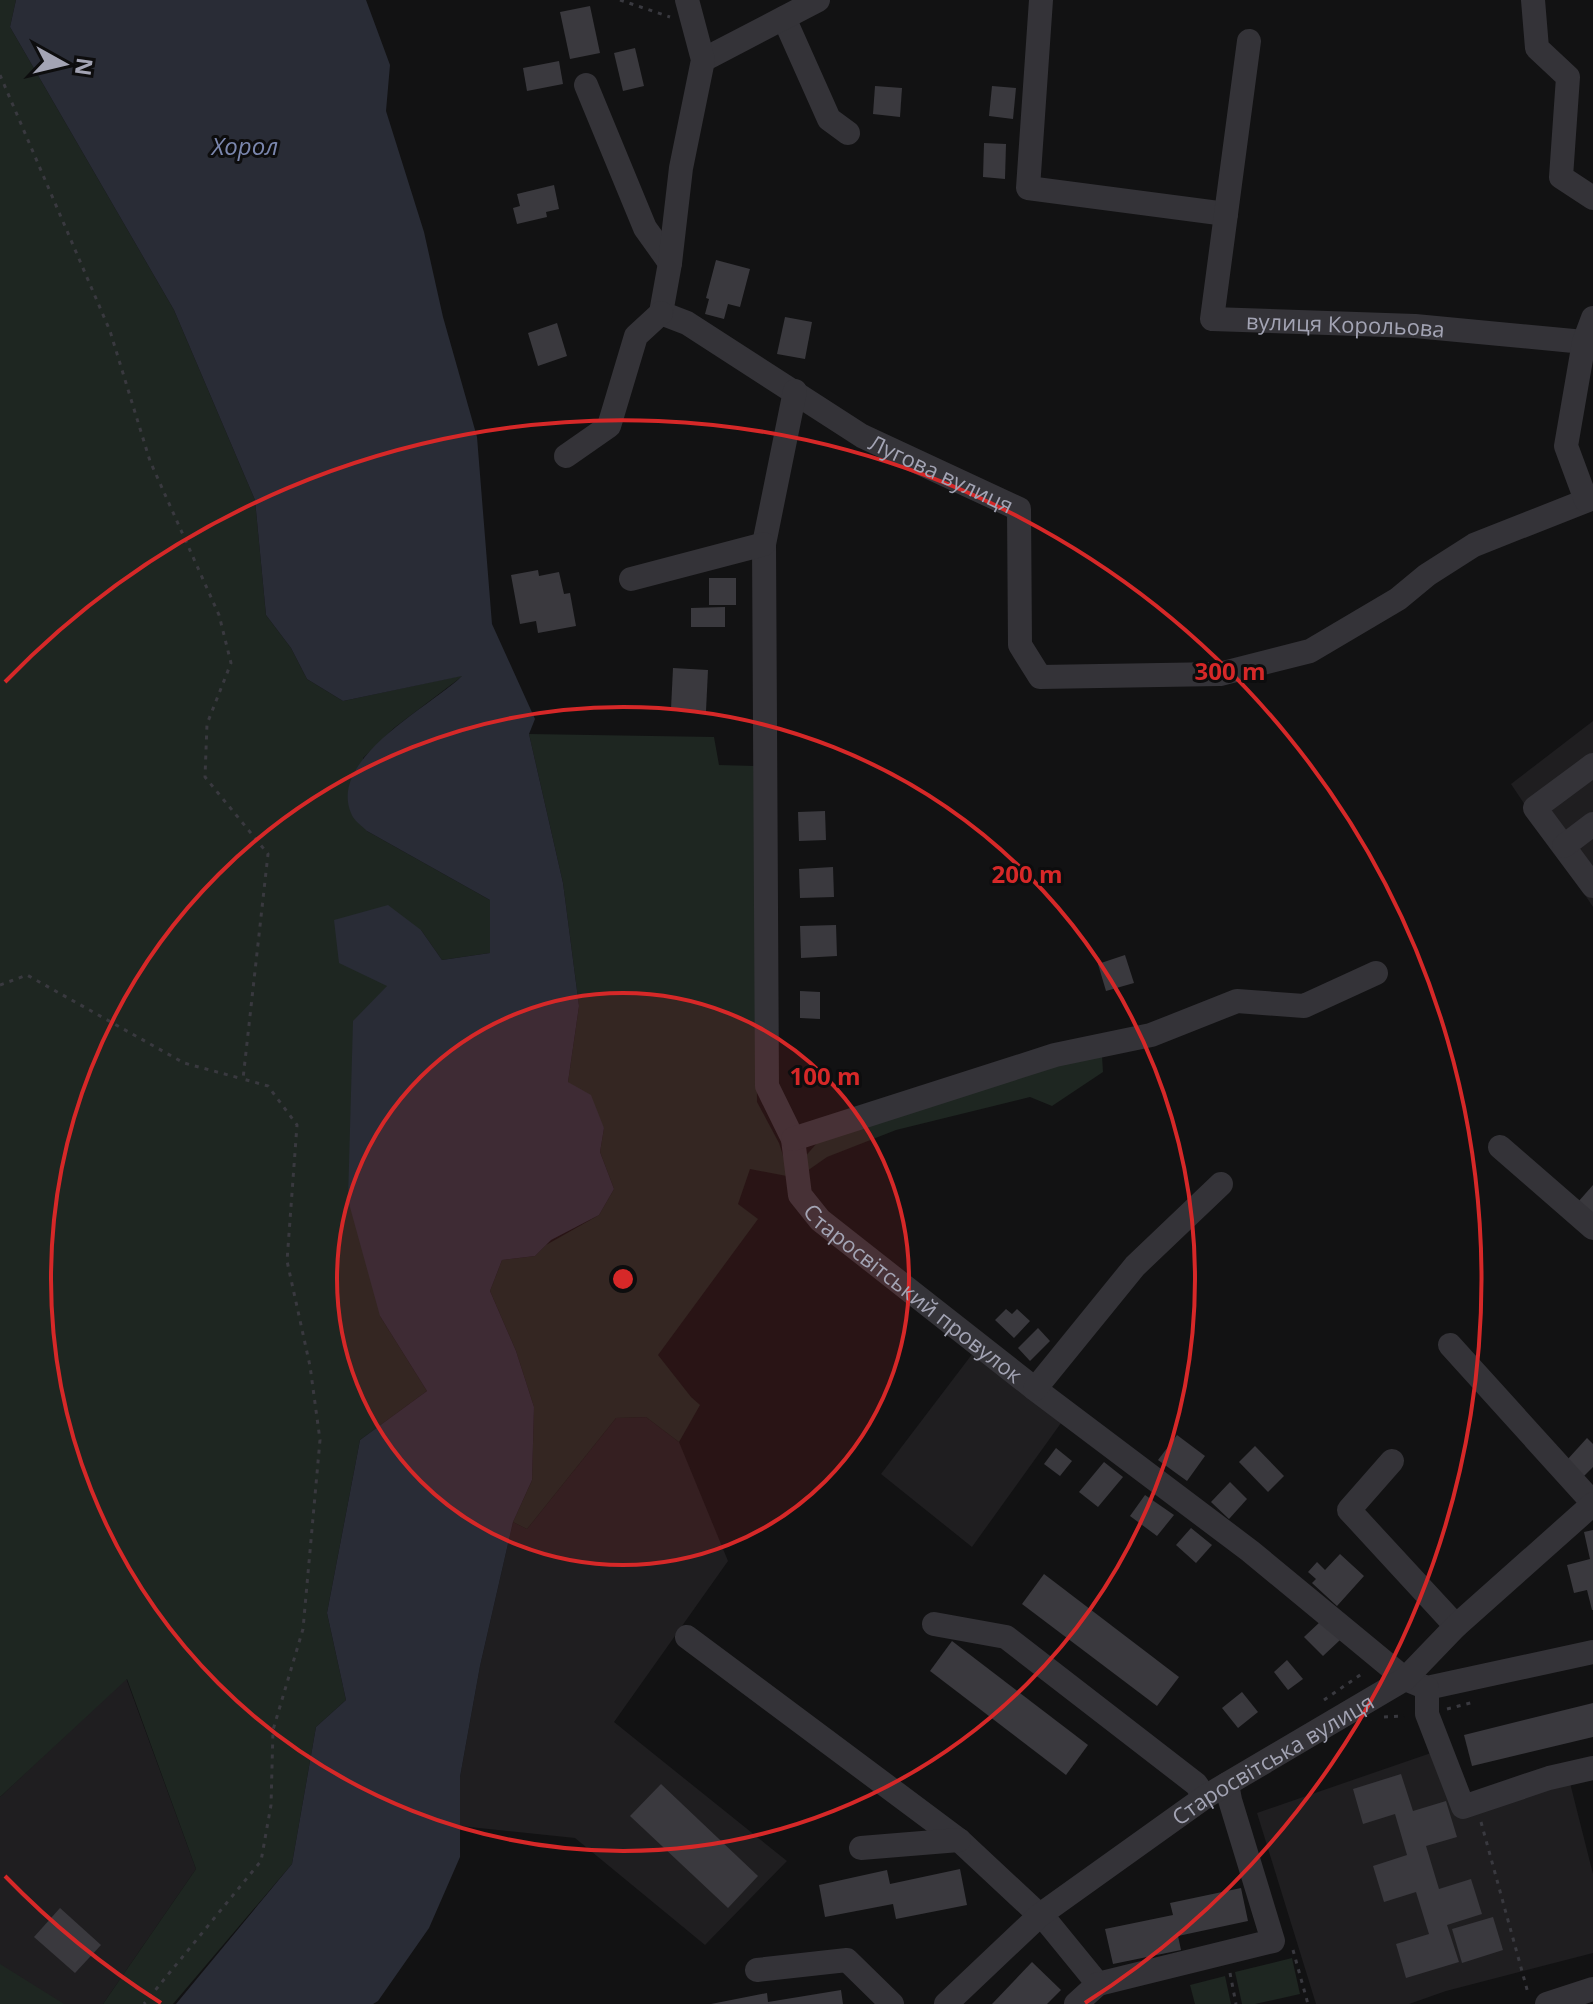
<svg xmlns="http://www.w3.org/2000/svg" width="1593" height="2004" font-family="'Open Sans',sans-serif">
  <rect width="100%" height="100%" fill="#121213"/>
  <g fill="#1f1e20">
    <path d="M1593 721V907L1511 784Z"/>
    <path d="M973 1353 1061 1423 972 1547 881 1474Z"/>
    <path d="M646 1417 679 1442 728 1561 614 1722 787 1861 705 1945 575 1838 460 1826V1777L480 1666 513 1522 527 1529 616 1418Z"/>
    <path d="M126 1678 196 1869 103 2004H61L0 1965V1797Z"/>
    <path d="M1431 1753 1461 1813 1569 1779 1593 1874V1953L1446 1991 1409 2004H1316L1257 1813Z"/>
  </g>
  <g fill="#1e2621">
    <path d="M0 0H16L10 27 174 310 255 500 266 615 291 648 307 679 343 701 464 675 394 728 363 758 367 831 490 900V953L442 960 421 930 387 985 380 1316 427 1391 360 1440 327 1613 346 1700 316 1727 292 1864 173 2004H103L196 1869 127 1679 0 1797Z"/>
    <path d="M529 734 714 737 719 765 755 766 757 1102 779 1143 787 1168 796 1167 817 1143 1059 1065 1102 1056 1103 1072 1052 1106 1030 1097 896 1130 827 1157 797 1178 750 1169 738 1204 758 1219 658 1355 691 1397 700 1405 679 1442 646 1417 616 1418 527 1529 513 1522 532 1480 534 1407 516 1351 490 1291 502 1260 535 1256 546 1245 599 1215 614 1189 600 1152 604 1128 568 1082 579 1006 563 883Z"/>
    <path d="M1292 1958 1300 1994 1255 2004H1242L1235 1972Z"/>
    <path d="M0 1964 64 2004H0Z"/>
    <path d="M1225 1976 1231 2004H1195L1190 1985Z"/>
  </g>
  <path fill="#292c36" d="M16 0H366L390 65 386 111 424 232 443 317 477 437 492 624 535 719 529 734 563 883 579 1006 568 1082 591 1095 604 1128 600 1152 614 1189 599 1215 551 1240 535 1256 502 1260 490 1291 516 1351 534 1407 532 1480 513 1522 480 1666 460 1777V1857L429 1928 378 2001 373 2004H176L292 1864 316 1727 346 1700 327 1613 360 1440 427 1391 380 1316 348 1200 353 1021 387 986 339 963 334 920 388 905 421 930 442 960 490 953V900L367 831C362 826 353 820 351 813 328 758 430 707 462 676L343 701 307 679 291 648 266 615 255 500 174 310 10 27Z"/>
  <g fill="#3a393e">
    <path d="M590 6 600 53 570 59 560 12Z"/>
    <path d="M635 48 644 86 623 91 614 53Z"/>
    <path d="M559 61 563 84 527 91 523 68Z"/>
    <path d="M875 86 902 88 900 117 873 114Z"/>
    <path d="M992 86 1016 88 1013 119 989 116Z"/>
    <path d="M984 143 1006 144 1005 179 983 177Z"/>
    <path d="M554 185 559 209 546 212 547 217 517 224 513 208 520 206 517 194Z"/>
    <path d="M716 260 750 269 740 307 728 304 724 319 705 314 709 299 706 298Z"/>
    <path d="M785 317 812 322 805 359 777 354Z"/>
    <path d="M557 323 567 356 538 366 528 333Z"/>
    <path d="M538 570 539 576 559 572 564 594 570 593 576 626 538 633 536 621 520 624 511 575Z"/>
    <rect x="709" y="578" width="27" height="27"/>
    <path d="M725 607V627H691V608Z"/>
    <path d="M673 668 708 670 706 711 671 709Z"/>
    <path d="M825 811 826 840 799 841 798 812Z"/>
    <path d="M833 867 834 897 800 898 799 869Z"/>
    <path d="M836 925 837 956 801 958 800 926Z"/>
    <path d="M1125 955 1134 983 1106 991 1098 964Z"/>
    <path d="M800 991 820 992V1019L800 1018Z"/>
    <path d="M1593 1185V1215L1578 1202Z"/>
    <path d="M1006 1309 1012 1314 1017 1309 1030 1321 1014 1338 995 1320Z"/>
    <path d="M1038 1328 1050 1341 1030 1361 1018 1348Z"/>
    <path d="M1177 1435 1205 1456 1187 1481 1158 1460Z"/>
    <path d="M1587 1438 1593 1444V1467L1584 1476 1567 1460Z"/>
    <path d="M1255 1446 1284 1476 1268 1492 1239 1462Z"/>
    <path d="M1056 1448 1072 1461 1060 1476 1044 1464Z"/>
    <path d="M1104 1462 1123 1477 1098 1507 1079 1492Z"/>
    <path d="M1230 1482 1247 1499 1229 1519 1211 1502Z"/>
    <path d="M1145 1495 1174 1515 1157 1536 1130 1516Z"/>
    <path d="M1191 1528 1212 1545 1196 1563 1176 1545Z"/>
    <path d="M1593 1530V1610H1592L1587 1590 1574 1593 1567 1565 1590 1559 1584 1532Z"/>
    <path d="M1340 1554 1364 1576 1337 1606 1312 1583 1316 1579 1308 1572 1317 1562 1325 1570Z"/>
    <path d="M1044 1574 1179 1677 1157 1706 1022 1604Z"/>
    <path d="M1321 1621 1340 1640 1323 1656 1304 1637Z"/>
    <path d="M952 1641 1088 1745 1066 1775 930 1671Z"/>
    <path d="M1287 1660 1303 1679 1288 1690 1274 1672Z"/>
    <path d="M1242 1692 1258 1712 1238 1728 1222 1708Z"/>
    <path d="M1593 1703V1737L1472 1766 1464 1735Z"/>
    <path d="M1401 1774 1413 1811 1446 1801 1457 1837 1426 1846 1439 1889 1471 1879 1482 1914 1447 1925 1459 1962 1406 1978 1396 1944 1429 1934 1416 1892 1384 1902 1373 1866 1407 1855 1395 1814 1363 1824 1353 1789Z"/>
    <path d="M661 1784 758 1876 728 1908 630 1816Z"/>
    <path d="M960 1869 967 1905 896 1919 893 1904 825 1917 819 1885 887 1870 890 1884Z"/>
    <path d="M1241 1888 1248 1921 1178 1936 1181 1950 1113 1964 1105 1929 1173 1915 1170 1903Z"/>
    <path d="M60 1908 101 1945 75 1973 34 1937Z"/>
    <path d="M1493 1917 1503 1950 1462 1963 1452 1929Z"/>
    <path d="M1032 1962 1061 1990 1047 2004H992Z"/>
    <path d="M841 1990 843 2004H711L767 1993 768 2002Z"/>
  </g>
  <g fill="none" stroke-linecap="round" stroke-linejoin="round">
    <g stroke="#39393f" stroke-width="3" stroke-dasharray="4 6" stroke-linecap="butt">
      <path d="M620 0 670 17"/>
      <path d="M0 75 110 331 150 461 219 615 231 663 207 724 205 777 268 854 243 1079 268 1086 297 1125 287 1261 310 1366 320 1440 303 1629 273 1730 271 1805 261 1861 144 2004"/>
      <path d="M0 985 27 975 184 1063 243 1079"/>
      <path d="M1324 1700 1363 1673"/>
      <path d="M1447 1709 1474 1702"/>
      <path d="M1384 1717 1404 1716"/>
      <path d="M1481 1822 1528 1993"/>
      <path d="M1293 1950 1308 2004"/>
      <path d="M1230 1973 1236 2004"/>
    </g>
    <g stroke="#343338" stroke-width="24">
      <path d="M1041 0 1028 188 1226 214"/>
      <path d="M1533 0 1537 48 1568 77 1561 177 1593 198"/>
      <path d="M784 18 829 119 848 133"/>
      <path id="s1" d="M1249 41 1212 319 1415 326 1584 342"/>
      <path d="M703 60 818 0"/>
      <path d="M586 85 645 228 670 263"/>
      <path id="s2" d="M661 313 687 323 862 436 1019 509 1020 645 1040 677 1220 674 1310 651 1398 599 1427 575 1474 545 1593 498"/>
      <path d="M661 313 670 263 681 168 703 60 687 0"/>
      <path id="s3" d="M795 391 764 544 767 1086 793 1139 800 1195 820 1220 1035 1389 1250 1551 1405 1679 1427 1688 1593 1652"/>
      <path d="M566 456 609 426 636 336 661 313"/>
      <path d="M1586 500 1566 446 1584 342 1593 318"/>
      <path d="M631 579 764 544"/>
      <path d="M1593 765 1535 808 1593 886"/>
      <path d="M1564 846 1593 824"/>
      <path d="M793 1139 1055 1055 1151 1035 1237 1001 1304 1006 1376 973"/>
      <path d="M1500 1147 1593 1228"/>
      <path d="M1450 1345 1593 1503"/>
      <path d="M1035 1389 1135 1266 1221 1184"/>
      <path d="M1392 1461 1349 1510 1456 1626"/>
      <path d="M934 1624 1006 1637 1196 1784 1205 1797"/>
      <path d="M687 1637 959 1840 1049 1924 1098 1984 1273 1941 1230 1800 1227 1784"/>
      <path d="M1427 1688V1714L1463 1807 1549 1778 1593 1768"/>
      <path d="M861 1848 959 1840"/>
      <path d="M757 1970 847 1960 892 2004"/>
      <path id="s4" d="M946 2004 1040 1915 1205 1797 1405 1679 1456 1626 1593 1504"/>
      <path d="M1076 2004 1098 1984"/>
      <path d="M1547 2004 1593 1989"/>
    </g>
  </g>
  <circle cx="623" cy="1279" r="286" fill="#d62828" fill-opacity=".12"/>
  <g fill="none" stroke="#d62828" stroke-width="4">
    <circle cx="623" cy="1279" r="286"/>
    <circle cx="623" cy="1279" r="572"/>
    <path d="M161 2003A859 859 0 0 1 5 1876M5 682A859 859 0 1 1 1085 2003"/>
  </g>
  <g text-anchor="middle" dominant-baseline="central" stroke-width="6" stroke-linejoin="round" paint-order="stroke">
    <g font-size="22" fill="#a3a4b4" stroke="#0d0d0e">
      <text stroke="none"><textPath href="#s1" startOffset="414">вулиця Корольова</textPath></text>
      <text stroke="none"><textPath href="#s2" startOffset="324">Лугова вулиця</textPath></text>
      <text stroke="none"><textPath href="#s3" startOffset="964">Старосвітський провулок</textPath></text>
      <text stroke="none"><textPath href="#s4" startOffset="410">Старосвітська вулиця</textPath></text>
    </g>
    <g font-size="24" font-style="italic" fill="#7b87ae" stroke="#0d0d0e">
      <text x="245" y="145">Хорол</text>
    </g>
  </g>
  <circle cx="623" cy="1279" r="12" fill="#d62828" stroke="#0d0d0e" stroke-width="4"/>
  <g font-size="24" text-anchor="middle" font-weight="bold" fill="#d62828" stroke="#0d0d0e" stroke-width="6" stroke-linejoin="round" paint-order="stroke">
    <text x="1230" y="680">300 m</text>
    <text x="1027" y="883">200 m</text>
    <text x="825" y="1085">100 m</text>
  </g>
  <g transform="translate(64 64) rotate(98)" stroke="#0d0d0e" stroke-width="6" paint-order="stroke">
  <path d="M0-6L14 30L0 20L-14 30Z" fill="#a3a4b4"/>
  <text y="-12" font-size="22" font-weight="bold" text-anchor="middle" fill="#a3a4b4">N</text>
  </g>
</svg>
